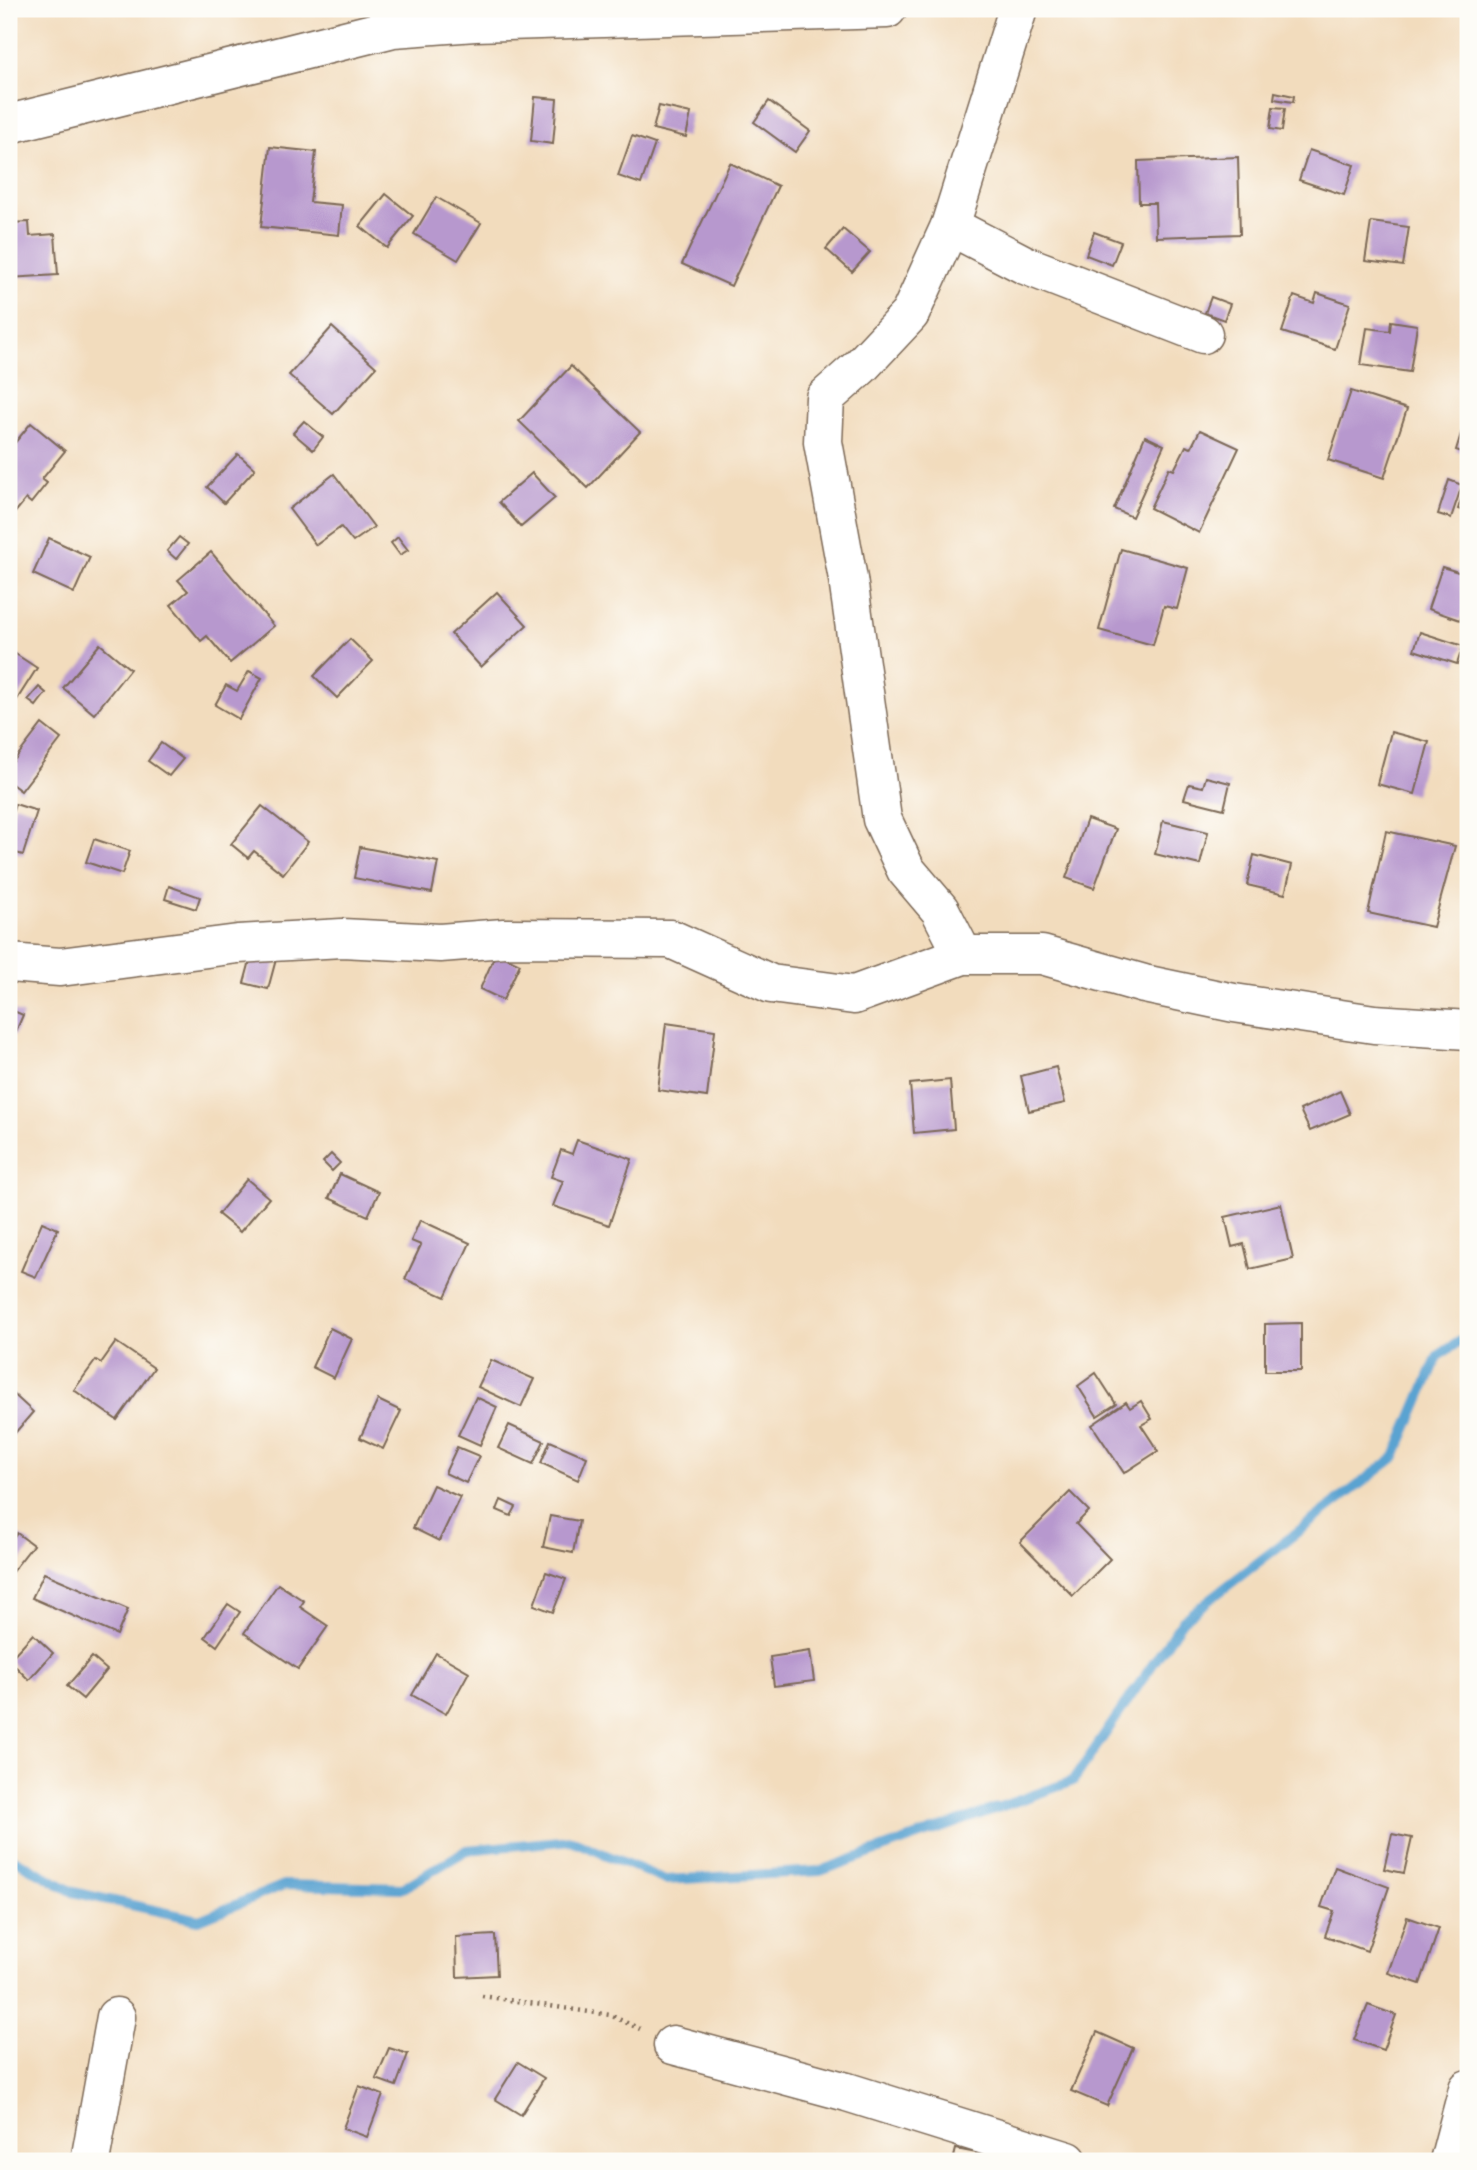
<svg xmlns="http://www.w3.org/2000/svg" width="1477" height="2170" font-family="'Indie Flower',sans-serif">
  <rect width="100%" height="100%" fill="#fdfcf7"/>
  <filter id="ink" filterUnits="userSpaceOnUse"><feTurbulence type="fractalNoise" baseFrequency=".0143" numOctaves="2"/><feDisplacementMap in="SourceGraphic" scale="14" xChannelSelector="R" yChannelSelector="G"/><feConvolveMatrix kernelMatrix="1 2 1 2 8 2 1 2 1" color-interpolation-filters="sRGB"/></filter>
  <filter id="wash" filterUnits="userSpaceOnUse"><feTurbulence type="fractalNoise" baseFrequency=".00686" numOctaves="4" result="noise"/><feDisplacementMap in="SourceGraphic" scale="28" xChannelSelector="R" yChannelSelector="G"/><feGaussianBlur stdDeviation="1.57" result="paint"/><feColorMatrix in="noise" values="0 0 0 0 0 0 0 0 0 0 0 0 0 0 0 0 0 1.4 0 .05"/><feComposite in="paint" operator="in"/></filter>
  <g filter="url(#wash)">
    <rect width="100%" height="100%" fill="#f2dcbd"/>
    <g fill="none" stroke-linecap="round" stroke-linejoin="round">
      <path stroke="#5aa3d1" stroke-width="10" d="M9 1856 73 1892 199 1920 284 1885 403 1888 467 1850 571 1840 665 1880 820 1871 1073 1781 1183 1620 1395 1457 1438 1356 1468 1336"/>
    </g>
    <g id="blocks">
      <g fill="#b798ce">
        <path d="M1275 92 1294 96 1293 102 1274 99Z"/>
        <path d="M535 97 557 99 553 144 531 141Z"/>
        <path d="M769 101 810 131 795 152 754 122Z"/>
        <path d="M659 106 691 113 686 137 653 129Z"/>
        <path d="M1273 107 1285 108 1282 131 1270 129Z"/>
        <path d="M632 136 655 144 641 184 618 176Z"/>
        <path d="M270 147 316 152 310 202 342 205 339 235 261 227Z"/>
        <path d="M1309 150 1354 165 1344 195 1299 180Z"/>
        <path d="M1238 157 1240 234 1156 237 1155 203H1139L1138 161Z"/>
        <path d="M730 163 778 186 731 286 682 264Z"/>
        <path d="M386 194 413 216 387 248 360 226Z"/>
        <path d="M436 197 481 223 458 260 414 234Z"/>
        <path d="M29 222 30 236 55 234 58 275 9 278V223Z"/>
        <path d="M1371 222 1409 227 1403 266 1365 261Z"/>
        <path d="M843 229 870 252 852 272 826 249Z"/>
        <path d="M1094 232 1121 242 1112 265 1086 255Z"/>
        <path d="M1317 293 1350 304 1335 349 1282 332 1294 296 1314 303Z"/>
        <path d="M1211 297 1230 304 1224 320 1205 313Z"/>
        <path d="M1391 321 1417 325 1410 372 1361 365 1367 328 1390 331Z"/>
        <path d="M332 327 376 367 333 414 289 375Z"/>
        <path d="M571 366 640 432 588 488 519 421Z"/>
        <path d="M1351 391 1407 409 1384 478 1328 460Z"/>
        <path d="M304 421 323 437 313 450 293 433Z"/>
        <path d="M31 423 65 451 42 479 47 483 31 503 26 499 13 515 9 511V450Z"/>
        <path d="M1464 424 1468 425 1465 453 1456 450Z"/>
        <path d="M1200 430 1239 448 1199 533 1150 508 1169 468 1174 470 1186 446 1191 448Z"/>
        <path d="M1145 436 1164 445 1132 517 1114 509Z"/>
        <path d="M238 454 255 469 224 503 207 487Z"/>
        <path d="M532 473 555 498 521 527 499 502Z"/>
        <path d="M334 474 374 527 353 542 341 527 316 545 289 509Z"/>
        <path d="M1468 478V512L1458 509Z"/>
        <path d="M1449 480 1462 485 1451 518 1438 514Z"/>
        <path d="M179 537 188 544 176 559 167 551Z"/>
        <path d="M398 537 408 550 400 555 391 543Z"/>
        <path d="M49 538 90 557 74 593 33 574Z"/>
        <path d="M1121 549 1188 568 1177 609 1164 606 1153 645 1099 630Z"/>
        <path d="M211 552 274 626 230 663 207 636 201 641 171 605 188 591 178 580Z"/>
        <path d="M1442 567 1468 575V595L1460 620 1428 609Z"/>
        <path d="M497 592 527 625 481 667 451 634Z"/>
        <path d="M1420 632 1463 646 1457 664 1414 650Z"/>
        <path d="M350 639 373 661 337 698 314 676Z"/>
        <path d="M100 644 130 669 94 714 63 688Z"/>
        <path d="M11 651 37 668 16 701 9 696Z"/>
        <path d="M249 671 262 678 239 719 215 705 226 685 237 691Z"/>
        <path d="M39 687 46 693 36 706 28 700Z"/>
        <path d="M42 724 61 739 21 791 9 782V767Z"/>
        <path d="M1391 732 1429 742 1415 794 1377 784Z"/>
        <path d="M161 743 183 759 169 776 148 761Z"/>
        <path d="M1206 777 1230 783 1224 809 1184 799 1189 784 1203 787Z"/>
        <path d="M15 804 37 811 23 855 9 851V824Z"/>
        <path d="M262 806 308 842 283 874 254 851 248 858 231 844Z"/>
        <path d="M1087 819 1116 829 1094 888 1066 878Z"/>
        <path d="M1163 821 1208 832 1200 865 1155 854Z"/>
        <path d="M1386 831 1455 846 1433 927 1368 913Z"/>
        <path d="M94 839 130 851 122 874 86 862Z"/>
        <path d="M360 847 438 862 432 893 354 878Z"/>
        <path d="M1254 855 1292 865 1285 894 1247 885Z"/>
        <path d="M169 886 200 897 196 909 165 899Z"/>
        <path d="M254 946 278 952 268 989 244 983Z"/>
        <path d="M496 953 520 964 503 1000 480 989Z"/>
        <path d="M9 1009 23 1015 14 1036 9 1034Z"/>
        <path d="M666 1023 715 1030 707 1097 658 1090Z"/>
        <path d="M1056 1067 1065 1103 1029 1111 1021 1076Z"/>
        <path d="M950 1080 954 1129 914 1133 910 1084Z"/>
        <path d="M1340 1091 1350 1114 1310 1131 1300 1110Z"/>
        <path d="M577 1140 632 1159 609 1225 553 1206 563 1181 551 1177 561 1150 572 1154Z"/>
        <path d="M331 1154 340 1163 332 1171 323 1162Z"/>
        <path d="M340 1174 379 1192 368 1216 329 1198Z"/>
        <path d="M247 1179 269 1198 240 1232 218 1214Z"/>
        <path d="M1281 1204 1293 1259 1250 1269 1244 1244 1232 1247 1225 1217Z"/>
        <path d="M420 1220 470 1243 445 1297 405 1279 421 1245 411 1241Z"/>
        <path d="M42 1222 58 1229 36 1277 21 1271Z"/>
        <path d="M1301 1323V1371H1265V1324Z"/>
        <path d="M330 1328 352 1339 334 1378 312 1367Z"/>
        <path d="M116 1342 154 1368 117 1420 74 1390 96 1360 101 1363Z"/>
        <path d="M491 1360 534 1379 521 1407 478 1387Z"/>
        <path d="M1096 1373 1116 1404 1097 1416 1078 1386Z"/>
        <path d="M9 1390 33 1412 9 1440Z"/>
        <path d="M476 1397 497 1407 480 1445 458 1435Z"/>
        <path d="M378 1400 401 1411 383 1449 360 1438Z"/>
        <path d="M1141 1401 1152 1419 1141 1425 1158 1451 1124 1473 1092 1425 1126 1402 1130 1408Z"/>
        <path d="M509 1425 544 1441 533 1464 498 1448Z"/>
        <path d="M550 1441 587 1457 578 1480 541 1463Z"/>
        <path d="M457 1447 479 1456 466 1483 445 1473Z"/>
        <path d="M433 1485 460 1497 439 1541 413 1528Z"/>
        <path d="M1070 1492 1089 1511 1076 1524 1110 1559 1073 1596 1020 1542Z"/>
        <path d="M501 1500 516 1507 511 1516 497 1510Z"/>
        <path d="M550 1516 579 1521 573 1553 543 1547Z"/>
        <path d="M17 1533 33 1545 11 1573 9 1545Z"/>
        <path d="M546 1572 566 1579 553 1612 534 1605Z"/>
        <path d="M44 1573 128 1609 117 1635 32 1598Z"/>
        <path d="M278 1584 304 1601 300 1607 328 1626 298 1669 244 1633Z"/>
        <path d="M228 1604 240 1612 217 1646 205 1637Z"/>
        <path d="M33 1634 53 1653 29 1680 9 1660Z"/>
        <path d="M810 1651 814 1681 774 1686 770 1657Z"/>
        <path d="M436 1653 469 1672 446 1714 412 1695Z"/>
        <path d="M92 1657 107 1670 83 1699 67 1686Z"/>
        <path d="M1392 1834 1412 1838 1404 1873 1384 1869Z"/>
        <path d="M1335 1867 1389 1887 1367 1951 1325 1936 1334 1911 1321 1907Z"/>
        <path d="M1407 1917 1439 1928 1420 1984 1388 1973Z"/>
        <path d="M495 1935 497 1975 457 1977 456 1937Z"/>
        <path d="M1368 2005 1396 2015 1383 2050 1354 2040Z"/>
        <path d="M1097 2032 1133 2048 1107 2106 1071 2091Z"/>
        <path d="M389 2048 408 2054 396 2086 376 2079Z"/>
        <path d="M518 2062 544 2078 521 2115 495 2099Z"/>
        <path d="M359 2086 383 2095 367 2137 343 2128Z"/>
        <path d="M956 2149 1002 2158V2161H953Z"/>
      </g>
    </g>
  </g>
  <g filter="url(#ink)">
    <use href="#blocks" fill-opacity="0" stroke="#7b6856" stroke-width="2"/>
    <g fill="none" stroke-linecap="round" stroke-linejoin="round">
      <defs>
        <g id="minor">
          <path d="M9 124 393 28 475 22 887 9"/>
          <path d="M950 226 1025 265 1203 334"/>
          <path d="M963 955 940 910 906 870 882 819 848 579 823 442 825 398 861 366 910 314 950 226 1018 9"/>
          <path d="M9 963 60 967 238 944 342 938 440 943 504 938 671 939 771 984 854 995 963 955H1042L1144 984 1234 1003 1374 1024 1468 1030"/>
          <path d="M673 2045 847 2092 1068 2161"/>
          <path d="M90 2161 116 2017"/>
          <path d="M1449 2161 1468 2089"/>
        </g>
      </defs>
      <use href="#minor" stroke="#7b6856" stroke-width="41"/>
      <path stroke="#7b6856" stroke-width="4.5" stroke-dasharray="2 5" stroke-linecap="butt" d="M482 1996 610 2015 640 2029"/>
      <use href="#minor" stroke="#fff" stroke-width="38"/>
    </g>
  </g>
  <rect width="1477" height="2170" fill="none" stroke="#fdfcf7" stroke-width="35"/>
</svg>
